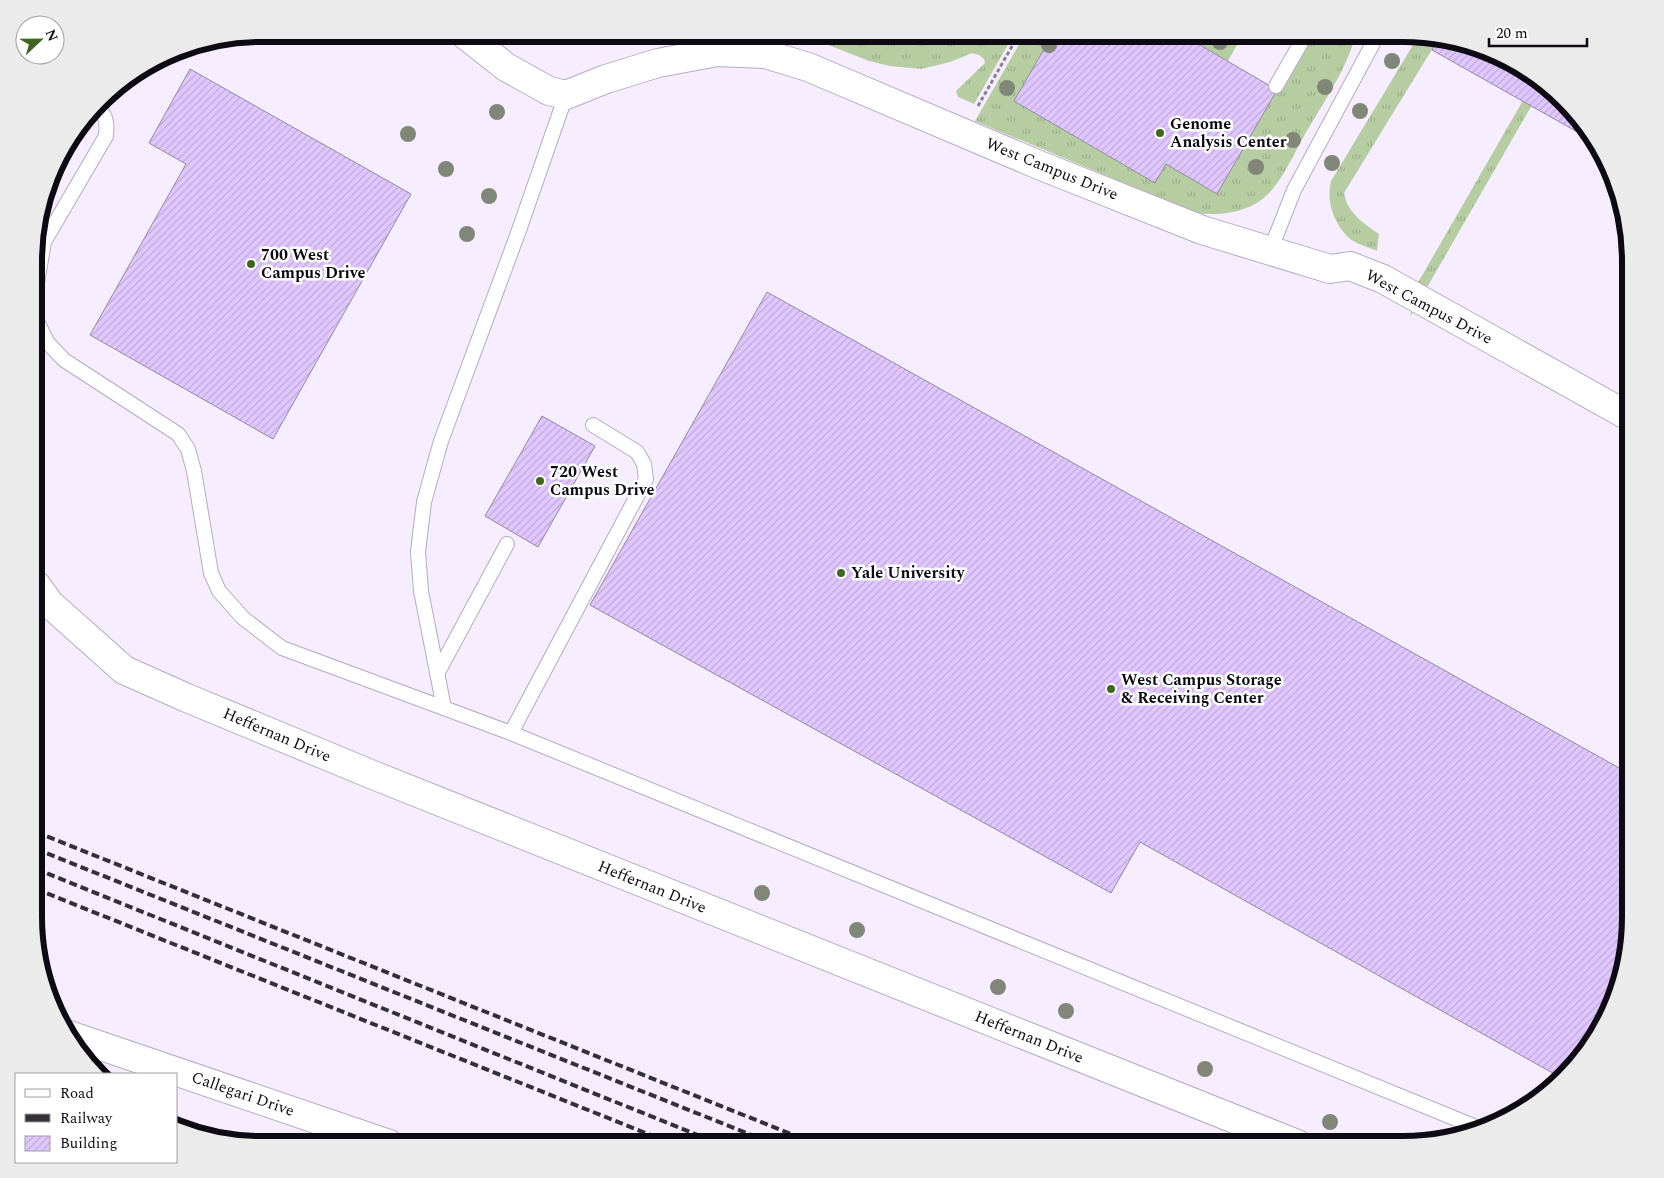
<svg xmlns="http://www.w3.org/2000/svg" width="1664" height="1178" font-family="Spectral,serif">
  <defs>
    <pattern id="grass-tufts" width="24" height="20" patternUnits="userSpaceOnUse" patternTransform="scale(1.25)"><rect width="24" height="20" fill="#b6cda2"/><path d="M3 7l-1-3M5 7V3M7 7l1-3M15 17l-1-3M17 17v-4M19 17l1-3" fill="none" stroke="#9baf8b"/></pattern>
    <pattern id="building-hatch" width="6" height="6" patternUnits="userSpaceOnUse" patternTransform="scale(1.25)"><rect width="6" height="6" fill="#e0c7fe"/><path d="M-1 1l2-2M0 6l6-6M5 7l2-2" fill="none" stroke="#bfaad9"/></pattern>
  </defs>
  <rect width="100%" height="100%" fill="#f6eeff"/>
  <g fill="url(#grass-tufts)">
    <path d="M521 34H587L588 41C563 43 545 41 521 34Z"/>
    <path d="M794 34H1014L974 104 958 97 956 91 985 63 984 59 979 55 972 53 950 62 921 69 890 66 869 61 821 42Z"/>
    <path d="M1025 34H1032L1047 44 1014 101 1155 183 1166 164 1217 194 1308 34H1356C1346 71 1323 103 1304 136 1293 155 1284 178 1268 194 1249 213 1221 216 1196 213L975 121Z"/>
    <path d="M1181 34H1243L1228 61Z"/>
    <path d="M1419 35 1439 38 1344 193C1347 212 1363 223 1379 234L1377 251C1369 247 1355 244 1349 238 1334 224 1326 201 1331 181Z"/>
    <path d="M1536 78 1544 84 1410 317 1416 286Z"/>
  </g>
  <g fill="url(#building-hatch)" stroke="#9488a2">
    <path d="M1060 34H1181L1277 90 1217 194 1166 164 1155 183 1014 101 1047 44 1052 48Z"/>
    <path d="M1439 38 1476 46 1542 81 1588 138 1432 50Z"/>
    <path d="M190 69 411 194 273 439 90 335 186 164 149 143Z"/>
    <path d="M767 292 1630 774V931L1618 990 1583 1056 1558 1076 1140 842 1111 893 590 605Z"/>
    <path d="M542 416 595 446 538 547 485 516Z"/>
  </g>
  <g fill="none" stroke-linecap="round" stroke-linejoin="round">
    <defs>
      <g id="service">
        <path d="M1276 86 1306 34"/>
        <path d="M1270 251 1294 190 1378 34"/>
        <path d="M36 289 44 242 106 136C107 125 107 116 98 108"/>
        <path d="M36 298 37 321 47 342 64 360 178 434 188 449 194 471 211 573 219 591 243 618 282 648 511 733 1476 1127"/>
        <path d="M437 674 507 544"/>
        <path d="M444 708 421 591 418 552 424 502 441 441 518 233 566 95"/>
        <path d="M511 733 646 479 644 464 637 452 593 425"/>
      </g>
      <g id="minor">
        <path d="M464 34 506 67 549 91 566 95 606 79 658 63 717 52 765 54 808 67 1039 165 1202 230 1330 269 1350 266 1383 279 1630 417"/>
        <path d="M36 585 50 604 124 670 187 698 373 775 1297 1144"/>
        <path d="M69 1035 389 1144"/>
      </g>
    </defs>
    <use href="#service" stroke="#b6aac4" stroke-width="16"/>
    <use href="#minor" stroke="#b6aac4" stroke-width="30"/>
    <g stroke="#88828f" stroke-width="3" stroke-dasharray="4 2.5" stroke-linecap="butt">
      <path d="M1047 35 1057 40"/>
      <path d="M978 106 1019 34"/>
    </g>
    <use href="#service" stroke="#fff" stroke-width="14"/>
    <use href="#minor" stroke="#fff" stroke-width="28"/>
    <g stroke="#34303a" stroke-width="4" stroke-dasharray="8 4" stroke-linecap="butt">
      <path d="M36 832 816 1144"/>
      <path d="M36 849 774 1144"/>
      <path d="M36 869 720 1144"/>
      <path d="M36 889 673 1144"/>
    </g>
  </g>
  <g fill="#808678">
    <circle cx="1220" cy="42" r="8"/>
    <circle cx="1049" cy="45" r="8"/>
    <circle cx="1392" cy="61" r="8"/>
    <circle cx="1325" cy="87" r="8"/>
    <circle cx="1007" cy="88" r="8"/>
    <circle cx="1360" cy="111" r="8"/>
    <circle cx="497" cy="112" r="8"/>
    <circle cx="408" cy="134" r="8"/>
    <circle cx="1293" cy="140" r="8"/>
    <circle cx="1332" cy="163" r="8"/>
    <circle cx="1256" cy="167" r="8"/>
    <circle cx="446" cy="169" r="8"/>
    <circle cx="489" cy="196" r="8"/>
    <circle cx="467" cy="234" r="8"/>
    <circle cx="762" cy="893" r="8"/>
    <circle cx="857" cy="930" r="8"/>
    <circle cx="998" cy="987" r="8"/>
    <circle cx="1066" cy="1011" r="8"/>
    <circle cx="1205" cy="1069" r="8"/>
    <circle cx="1330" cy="1122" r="8"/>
  </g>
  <g fill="#40651e" stroke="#fff" stroke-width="2">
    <circle cx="1160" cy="133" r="5"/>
    <circle cx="251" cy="264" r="5"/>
    <circle cx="540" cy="481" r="5"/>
    <circle cx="841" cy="573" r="5"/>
    <circle cx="1111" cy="689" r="5"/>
  </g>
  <g text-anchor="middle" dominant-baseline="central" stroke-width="5" stroke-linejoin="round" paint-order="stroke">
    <g font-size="16" font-weight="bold" fill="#0e0a13" stroke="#fff" text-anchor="start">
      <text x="1170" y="124">Genome<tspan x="1170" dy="18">Analysis Center</tspan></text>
      <text x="261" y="255">700 West<tspan x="261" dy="18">Campus Drive</tspan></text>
      <text x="550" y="472">720 West<tspan x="550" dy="18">Campus Drive</tspan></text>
      <text x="851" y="573">Yale University</text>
      <text x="1121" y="680">West Campus Storage<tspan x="1121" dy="18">&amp; Receiving Center</tspan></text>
    </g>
    <g font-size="16" fill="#0e0a13" stroke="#fff">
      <text transform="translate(1052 169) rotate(22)">West Campus Drive</text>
      <text transform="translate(1429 307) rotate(28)">West Campus Drive</text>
      <text transform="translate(277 735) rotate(23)">Heffernan Drive</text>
      <text transform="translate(652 887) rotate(22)">Heffernan Drive</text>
      <text transform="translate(1029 1037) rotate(22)">Heffernan Drive</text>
      <text transform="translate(243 1094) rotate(19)">Callegari Drive</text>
    </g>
  </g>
  <path d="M0 0H1664V1178H0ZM261 42H1403A219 219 0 0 1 1622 261V917A219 219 0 0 1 1403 1136H261A219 219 0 0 1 42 917V261A219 219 0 0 1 261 42Z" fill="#ecebec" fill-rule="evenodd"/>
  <path fill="none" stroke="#0e0a13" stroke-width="6" d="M261 42H1403A219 219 0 0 1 1622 261V917A219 219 0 0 1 1403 1136H261A219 219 0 0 1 42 917V261A219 219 0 0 1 261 42Z"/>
  <rect x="15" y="1073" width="162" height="90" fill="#ffffff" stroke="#9f9da1"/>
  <rect x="25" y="1089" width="25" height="8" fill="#ffffff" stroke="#9f9da1"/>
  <text x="60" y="1098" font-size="15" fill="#0e0a13">Road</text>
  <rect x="25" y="1114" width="25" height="8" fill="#34303a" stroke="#9f9da1"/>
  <text x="60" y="1123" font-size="15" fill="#0e0a13">Railway</text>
  <rect x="25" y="1136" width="25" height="15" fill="url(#building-hatch)" stroke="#9f9da1"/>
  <text x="60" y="1148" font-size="15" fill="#0e0a13">Building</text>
  <g transform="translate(40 40) rotate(68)"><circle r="24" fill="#ffffff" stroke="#9f9da1"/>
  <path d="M0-4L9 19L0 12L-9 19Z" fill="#40651e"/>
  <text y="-8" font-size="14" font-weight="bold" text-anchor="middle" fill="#0e0a13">N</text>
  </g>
  <path d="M1489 38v8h98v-8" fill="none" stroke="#0e0a13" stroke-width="2.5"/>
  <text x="1496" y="38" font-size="15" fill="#0e0a13" stroke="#ffffff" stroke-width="4" paint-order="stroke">20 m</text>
</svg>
